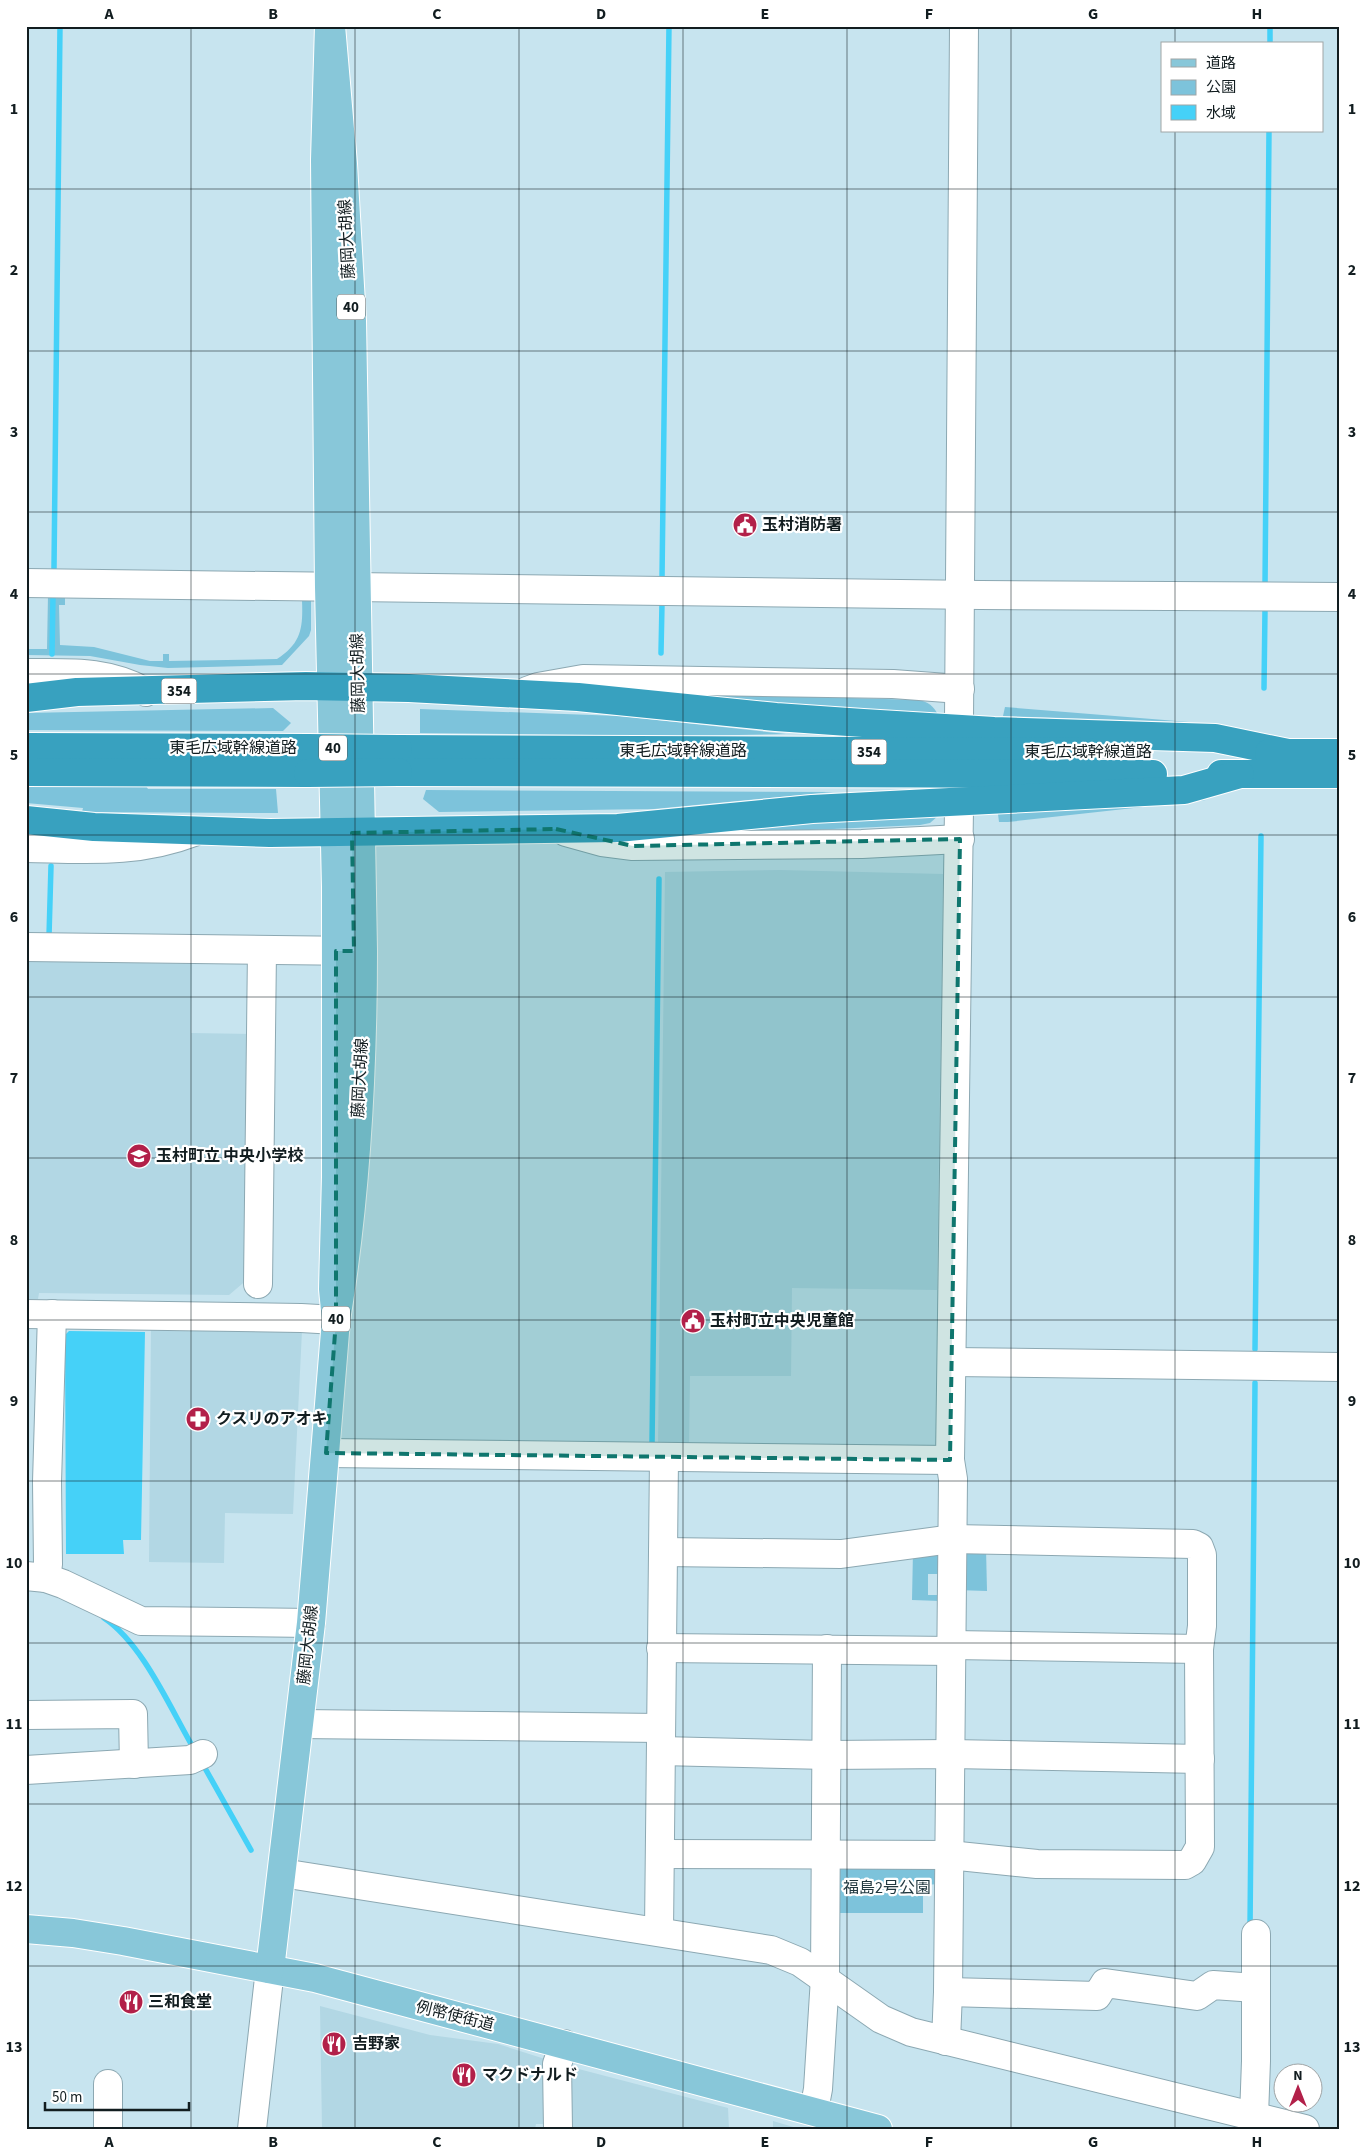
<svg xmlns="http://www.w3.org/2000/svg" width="1366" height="2155" font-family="'Source Sans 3','Noto Sans JP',sans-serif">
  <rect width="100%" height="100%" fill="#c7e4ef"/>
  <g fill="#b2d7e4">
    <path d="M780 870 943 874 937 1290 792 1288 791 1376H690L689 1448H658L665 872Z"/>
    <path d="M26 961 192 964 191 1033 253 1034 249 1278 229 1295 39 1293 38 1299H26Z"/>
    <path d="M151 1326 302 1331 293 1514 225 1513 224 1563 149 1562Z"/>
    <path d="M320 2006 430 2035 498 2044 545 2059 547 2124H536L535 2129H322Z"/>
    <path d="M571 2067 728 2108 729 2129H567V2073Z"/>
    <path d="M773 2121 800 2129H773Z"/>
  </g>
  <g fill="#7dc3db" fill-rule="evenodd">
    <path d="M48 595 311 596V630L309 636 282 665 168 668 140 665 90 656 26 655V649H47ZM65 597 302 600C303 627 302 643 277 659L169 661V654H163V661H150L94 647 60 645 59 605H65Z"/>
    <path d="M595 691 920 700C932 704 935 708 940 719Z"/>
    <path d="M1005 707 1189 722 1003 716Z"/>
    <path d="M273 708 291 723 283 731 26 730V713Z"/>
    <path d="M420 709 620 716 786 734 685 736 420 733Z"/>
    <path d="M26 786H146L148 789H276L278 813 82 812 83 808 26 803Z"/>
    <path d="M426 790 833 792 654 809 439 812 423 799Z"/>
    <path d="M1196 799 1206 800 1008 822H999L998 814 1141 805Z"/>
    <path d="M938 816 930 823 920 825 641 838 796 817Z"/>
    <path d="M928 1547 941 1559 940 1574H928V1595H940V1601L912 1600 913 1551Z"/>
    <path d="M967 1548H986L987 1591 956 1590Z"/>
    <path d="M842 1863 931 1864 940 1871V1884L923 1885V1913H834V1871Z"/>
  </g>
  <path fill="#45d1f8" d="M69 1331 145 1332 141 1540H123L124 1554H66L65 1335Z"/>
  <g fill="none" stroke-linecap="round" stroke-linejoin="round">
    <g stroke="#45d1f8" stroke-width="5.5">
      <path d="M1270 44V26"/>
      <path d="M54 568 60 26"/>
      <path d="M662 578 669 26"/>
      <path d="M1265 586 1269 131"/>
      <path d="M661 653 662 604"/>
      <path d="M52 654 53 596"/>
      <path d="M1264 688 1265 610"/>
      <path d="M49 936 51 866"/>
      <path d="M1255 1349 1261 836"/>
      <path d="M652 1445 659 879"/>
      <path d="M104 1618C143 1644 170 1708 194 1749"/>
      <path d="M201 1761 251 1850"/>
      <path d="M1250 1929 1255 1383"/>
    </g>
    <defs>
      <g id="minor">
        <path d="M26 583 980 595 1340 597"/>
        <path d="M26 673C70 673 107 670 146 692"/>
        <path d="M527 691 538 687 583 679 893 684 960 689"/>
        <path d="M959 720 964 26"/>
        <path d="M566 832 602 842 633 846 862 844 960 839"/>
        <path d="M26 848C86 849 137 854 194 832"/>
        <path d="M26 947 360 951"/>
        <path d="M258 1284 262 950"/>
        <path d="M26 1314 301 1318 336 1320"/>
        <path d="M953 1362 1340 1367"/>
        <path d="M326 1453 950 1460"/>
        <path d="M26 1576 46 1578 63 1584 141 1621 311 1623"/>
        <path d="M46 1578 48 1564 47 1482 52 1314"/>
        <path d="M952 1645 1199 1649"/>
        <path d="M661 1648 952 1651"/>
        <path d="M26 1715 133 1714 134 1764"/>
        <path d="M300 1724 660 1728"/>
        <path d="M661 1751 827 1755 951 1754 1200 1759"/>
        <path d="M26 1770 190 1760 203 1754"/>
        <path d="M660 1854 949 1855 1037 1864 1185 1865 1192 1861 1200 1847 1199 1649 1202 1626V1555L1199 1547 1193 1544 952 1539 841 1554 663 1552"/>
        <path d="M282 1873 771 1950 800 1962 881 2019 911 2032 1305 2129"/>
        <path d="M659 1931 664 1458"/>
        <path d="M948 1992 1097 1996 1105 1983 1197 1996 1213 1985 1256 1988"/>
        <path d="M946 2041 948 1992 953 1479 950 1460 959 808"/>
        <path d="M108 2084V2129"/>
        <path d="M814 2110 818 2089 825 1978 827 1649"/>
        <path d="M1254 2116 1256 2061V1934"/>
        <path d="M252 2129 270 1969"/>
        <path d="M558 2129 557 2064 564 2044"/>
      </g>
      <g id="major">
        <path d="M329 26 325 160 329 587 336 887V1177L333 1289 336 1320C356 1198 363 1074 363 951L352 321 343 164 331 26"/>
        <path d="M26 1929 73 1933 123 1941 315 1978 878 2129"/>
        <path d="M270 1969 311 1623 336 1320"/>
      </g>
      <g id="highway">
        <path d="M26 698 77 692 306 686 409 688 578 697 776 717 863 723 994 731 1215 738 1288 753"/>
        <path d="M26 747 308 748"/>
        <path d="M398 749 1089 752"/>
        <path d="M1269 753H1340"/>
        <path d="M26 772 308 773"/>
        <path d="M398 772 1153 774"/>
        <path d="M1221 774H1340"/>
        <path d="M26 820 94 827 270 833 618 828 812 809 1184 790 1240 774"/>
      </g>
    </defs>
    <use href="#minor" stroke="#8ca8b2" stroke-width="30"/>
    <use href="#major" stroke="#fff" stroke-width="30"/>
    <use href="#highway" stroke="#fff" stroke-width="30"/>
    <use href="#minor" stroke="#fff" stroke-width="28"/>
    <use href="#major" stroke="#88c7d9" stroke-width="28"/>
    <use href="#highway" stroke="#38a1bf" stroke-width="28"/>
    <defs>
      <g id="highway-bridge">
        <path d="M308 748 398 749"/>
        <path d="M308 773 398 772"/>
      </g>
    </defs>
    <use href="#highway-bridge" stroke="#fff" stroke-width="30" stroke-linecap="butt"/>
    <use href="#highway-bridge" stroke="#38a1bf" stroke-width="28"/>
  </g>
  <path fill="#0f766e" fill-opacity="0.2" stroke="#0f766e" stroke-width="4" stroke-dasharray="10 6" stroke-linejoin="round" d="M556 829 633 846 960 839 950 1460 326 1453 336 1320V951H354L352 833Z"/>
  <path fill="none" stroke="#121d20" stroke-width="1" stroke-opacity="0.55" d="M191 26V2129M355 26V2129M519 26V2129M683 26V2129M847 26V2129M1011 26V2129M1175 26V44M1175 131V2129M26 189H1340M26 351H1340M26 512H1340M26 674H1340M26 835H1340M26 997H1340M26 1158H1340M26 1320H1340M26 1481H1340M26 1643H1340M26 1804H1340M26 1966H1340"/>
  <defs>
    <symbol id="civic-disc" viewBox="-11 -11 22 22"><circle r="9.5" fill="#b22049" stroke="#fff"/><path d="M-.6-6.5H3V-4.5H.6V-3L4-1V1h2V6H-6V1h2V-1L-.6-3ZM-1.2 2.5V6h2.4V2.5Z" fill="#fff"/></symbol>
    <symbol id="school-disc" viewBox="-11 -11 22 22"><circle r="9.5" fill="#b22049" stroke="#fff"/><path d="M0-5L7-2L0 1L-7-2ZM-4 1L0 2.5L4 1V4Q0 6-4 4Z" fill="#fff"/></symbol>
    <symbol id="pharmacy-disc" viewBox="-11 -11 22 22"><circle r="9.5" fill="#b22049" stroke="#fff"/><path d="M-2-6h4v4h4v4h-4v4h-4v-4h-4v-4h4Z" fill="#fff"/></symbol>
    <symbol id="restaurant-disc" viewBox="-11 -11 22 22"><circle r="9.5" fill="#b22049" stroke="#fff"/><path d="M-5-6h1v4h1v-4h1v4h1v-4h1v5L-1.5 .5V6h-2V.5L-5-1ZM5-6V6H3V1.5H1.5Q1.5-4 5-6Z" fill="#fff"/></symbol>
  </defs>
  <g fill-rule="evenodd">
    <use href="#civic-disc" x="731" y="511" width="28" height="28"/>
    <use href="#school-disc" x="125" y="1142" width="28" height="28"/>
    <use href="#civic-disc" x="679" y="1307" width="28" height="28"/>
    <use href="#pharmacy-disc" x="184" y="1405" width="28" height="28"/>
    <use href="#restaurant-disc" x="117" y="1988" width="28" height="28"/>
    <use href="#restaurant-disc" x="320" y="2030" width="28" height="28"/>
    <use href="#restaurant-disc" x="450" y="2061" width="28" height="28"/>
  </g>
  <g text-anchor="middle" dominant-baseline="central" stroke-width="4.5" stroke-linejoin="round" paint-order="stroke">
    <g fill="#fff" stroke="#596163" stroke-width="1">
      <rect x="337" y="294.5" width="28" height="25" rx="4"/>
      <rect x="161.5" y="678.5" width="35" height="25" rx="4"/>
      <rect x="319" y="735.5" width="28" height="25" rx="4"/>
      <rect x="851.5" y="739.5" width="35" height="25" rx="4"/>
      <rect x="322" y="1306.5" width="28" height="25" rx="4"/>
    </g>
    <g font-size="15" font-weight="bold" fill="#121d20">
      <text x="351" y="307">40</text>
      <text x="179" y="691">354</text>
      <text x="333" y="748">40</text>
      <text x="869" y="752">354</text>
      <text x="336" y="1319">40</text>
    </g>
    <g font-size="16" fill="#121d20" stroke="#fff">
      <text transform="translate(347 239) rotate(-93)">藤岡大胡線</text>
      <text transform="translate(358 673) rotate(-91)">藤岡大胡線</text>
      <text x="233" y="748">東毛広域幹線道路</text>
      <text x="683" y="751">東毛広域幹線道路</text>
      <text x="1088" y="752">東毛広域幹線道路</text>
      <text transform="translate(360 1078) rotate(-87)">藤岡大胡線</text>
      <text transform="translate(308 1645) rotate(-84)">藤岡大胡線</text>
      <text transform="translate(455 2016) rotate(14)">例幣使街道</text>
    </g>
    <g font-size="16" font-weight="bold" fill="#121d20" stroke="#fff" text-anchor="start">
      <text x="762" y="525">玉村消防署</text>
      <text x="156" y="1156">玉村町立 中央小学校</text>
      <text x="710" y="1321">玉村町立中央児童館</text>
      <text x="216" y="1419">クスリのアオキ</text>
      <text x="148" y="2002">三和食堂</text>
      <text x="352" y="2044">吉野家</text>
      <text x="482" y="2075">マクドナルド</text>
    </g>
    <g font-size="16" fill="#223940" stroke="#fff">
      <text x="887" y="1888">福島2号公園</text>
    </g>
  </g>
  <rect width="1366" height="2155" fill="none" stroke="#ffffff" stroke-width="55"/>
  <rect x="1161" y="42" width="162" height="90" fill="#ffffff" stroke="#a0a5a6"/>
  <rect x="1171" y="59" width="25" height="8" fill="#88c7d9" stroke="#a0a5a6"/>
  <text x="1206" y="68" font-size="15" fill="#121d20">道路</text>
  <rect x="1171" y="80" width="25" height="15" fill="#7dc3db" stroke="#a0a5a6"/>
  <text x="1206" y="92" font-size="15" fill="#121d20">公園</text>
  <rect x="1171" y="105" width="25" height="15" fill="#45d1f8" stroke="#a0a5a6"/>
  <text x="1206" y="118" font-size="15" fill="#121d20">水域</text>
  <g transform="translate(1298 2088)"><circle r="24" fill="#ffffff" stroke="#a0a5a6"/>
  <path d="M0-4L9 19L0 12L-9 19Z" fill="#b22049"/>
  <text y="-8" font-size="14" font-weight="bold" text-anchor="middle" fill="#121d20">N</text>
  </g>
  <path d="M45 2102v8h144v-8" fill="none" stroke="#121d20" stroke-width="2.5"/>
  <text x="52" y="2102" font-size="15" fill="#121d20" stroke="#ffffff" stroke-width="4" paint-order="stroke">50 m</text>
  <rect x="28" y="28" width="1310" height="2100" fill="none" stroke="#121d20" stroke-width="2"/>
  <g font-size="16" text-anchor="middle" font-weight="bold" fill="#121d20">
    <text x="109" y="19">A</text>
    <text x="273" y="19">B</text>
    <text x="437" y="19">C</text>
    <text x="601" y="19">D</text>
    <text x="765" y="19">E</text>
    <text x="929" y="19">F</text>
    <text x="1093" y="19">G</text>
    <text x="1257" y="19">H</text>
    <text x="14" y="114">1</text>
    <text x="1352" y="114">1</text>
    <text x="14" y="275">2</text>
    <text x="1352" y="275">2</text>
    <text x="14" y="437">3</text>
    <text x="1352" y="437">3</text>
    <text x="14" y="599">4</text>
    <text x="1352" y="599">4</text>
    <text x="14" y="760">5</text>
    <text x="1352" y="760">5</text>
    <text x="14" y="922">6</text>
    <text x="1352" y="922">6</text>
    <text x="14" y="1083">7</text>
    <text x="1352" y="1083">7</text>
    <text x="14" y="1245">8</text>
    <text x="1352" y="1245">8</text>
    <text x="14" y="1406">9</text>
    <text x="1352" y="1406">9</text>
    <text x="14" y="1568">10</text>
    <text x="1352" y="1568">10</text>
    <text x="14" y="1729">11</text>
    <text x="1352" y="1729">11</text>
    <text x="14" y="1891">12</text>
    <text x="1352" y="1891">12</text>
    <text x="14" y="2052">13</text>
    <text x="1352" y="2052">13</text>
    <text x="109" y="2147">A</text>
    <text x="273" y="2147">B</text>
    <text x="437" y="2147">C</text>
    <text x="601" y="2147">D</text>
    <text x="765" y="2147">E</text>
    <text x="929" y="2147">F</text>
    <text x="1093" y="2147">G</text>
    <text x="1257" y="2147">H</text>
  </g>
</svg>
